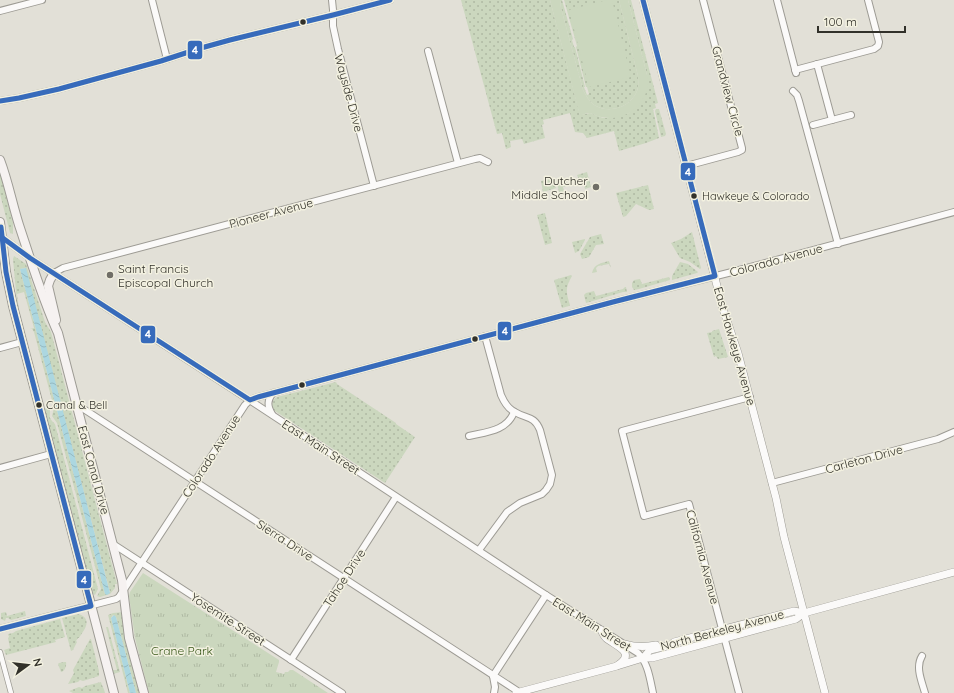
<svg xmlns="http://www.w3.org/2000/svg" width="954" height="693" font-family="Quicksand,sans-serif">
  <defs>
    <pattern id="grass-dots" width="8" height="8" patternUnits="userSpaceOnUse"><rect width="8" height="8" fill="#cbd7be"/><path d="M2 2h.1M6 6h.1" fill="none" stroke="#afb9a3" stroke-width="1.8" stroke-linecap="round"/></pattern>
    <pattern id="park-tufts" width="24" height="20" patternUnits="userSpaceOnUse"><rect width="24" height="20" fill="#cbd7be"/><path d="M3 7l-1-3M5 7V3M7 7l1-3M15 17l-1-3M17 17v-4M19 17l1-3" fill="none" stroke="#afb9a3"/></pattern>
    <pattern id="water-waves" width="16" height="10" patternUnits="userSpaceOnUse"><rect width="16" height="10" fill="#acd7e0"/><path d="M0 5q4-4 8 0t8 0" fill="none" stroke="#94b9c0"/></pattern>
  </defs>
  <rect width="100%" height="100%" fill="#e2e0d7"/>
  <g fill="url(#grass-dots)" fill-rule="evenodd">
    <path d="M461 0H550L580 115 590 113 603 118H611L629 113 647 75 628 0H631L658 103 655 104 656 108 653 109 659 138 646 143 619 151 614 131 587 138 583 133 575 132 570 113 543 120 544 124 542 125 545 138 524 144 522 139 510 141 511 147 506 149 502 133 497 134Z"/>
    <path d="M560 0H562L573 39 572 40 574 47H575L585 87H584L587 95 589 94 587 87H586L576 47 577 46 564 0H619L638 76C638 81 639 86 637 91 630 108 609 114 594 105 589 101 586 96 583 90L561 8Z"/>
    <path d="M656 109H659L666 134 665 136 661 137 655 111Z"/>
    <path d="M587 172 591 187 585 189 582 179 579 180 577 175Z"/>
    <path d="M0 173 13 223V234L10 233 0 194Z"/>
    <path d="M553 178 556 188 543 192 541 181Z"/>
    <path d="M566 178 567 186 563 187 565 194 560 195 556 180Z"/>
    <path d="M648 185 654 209 649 210 636 204 626 216 623 217 616 193Z"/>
    <path d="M545 213 552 243 545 245 537 215Z"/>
    <path d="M692 232 701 268 700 269 690 262 680 258 671 243 681 239Z"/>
    <path d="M601 234 604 244 596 245 589 257 582 259 580 254 590 237Z"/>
    <path d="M585 239V240L579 251 575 253 572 242Z"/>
    <path d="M14 256 26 264 45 322 51 332 117 584H115V588L110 594 100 597 97 596 101 589 57 423 52 416 54 408 34 332 32 329H30L34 328 24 292 17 294 19 311 18 309 16 292 13 259ZM25 268 110 592 105 594 20 269Z"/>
    <path d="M609 261 611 268 609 264 598 266 596 268 597 272 592 273C594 264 601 263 609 261Z"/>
    <path d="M680 262 688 264 698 272 697 273 672 280V276Z"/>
    <path d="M571 275 572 276C565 288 566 292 570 305L569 306 562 308 554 280Z"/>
    <path d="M669 277 670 280 639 289 634 290 632 287V283L634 280 640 279 642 284Z"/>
    <path d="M625 287H626L627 292H623L586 303 584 295 586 293 594 291 596 296 623 289Z"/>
    <path d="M719 329 728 357 718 359 716 356 714 357 707 333 712 332V331Z"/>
    <path d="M336 382 337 384 396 423V424L415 437 385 483 275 411C271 407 271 401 277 397Z"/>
    <path d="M49 407C52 417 46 415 55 424L98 589 95 595 92 593 44 409Z"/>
    <path d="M25 611 26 616 11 620 8 618H6L5 621 1 619V613L6 612 7 616Z"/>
    <path d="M123 612 127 645 140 693H136L116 617 113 615 111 618 130 693H128L108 615 113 613Z"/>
    <path d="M79 614C81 615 84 616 85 618 90 624 82 633 79 638H78L76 641 77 642 73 650 71 651 62 618Z"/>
    <path d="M60 619 65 637 55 640 56 642 6 655 4 650 10 648 8 638 9 637 8 634 13 633 16 631Z"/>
    <path d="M106 627H108L120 672 113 674 112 670H117Z"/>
    <path d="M90 639H91L99 671V676L83 681 80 680 78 682 68 684 74 673 73 670Z"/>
    <path d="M64 662H66C67 666 64 672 61 672L58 664 59 663Z"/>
    <path d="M101 682C102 686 104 688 105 693H73L69 691 79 687 82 688 85 686Z"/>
  </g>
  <path fill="url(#park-tufts)" d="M143 573 279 660V662L276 672 284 674 285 672H288L290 670H293L328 693H149L135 638 129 596 130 592Z"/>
  <g fill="#cbd7be">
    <path d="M550 0H560L561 8 583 90C586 96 589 101 594 105 609 114 630 108 637 91 639 86 638 81 638 76L619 0H628L647 75C648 78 648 81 648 84 646 103 628 119 610 118 605 118 601 117 597 116 595 115 591 113 589 113 586 113 582 115 580 116Z"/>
    <path d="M607 0H612L631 77 589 87 569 10Z"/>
  </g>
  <g fill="url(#water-waves)">
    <path d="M26 268 110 593 107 595 105 594 20 269Z"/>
    <path d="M114 615 116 617 136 693H130L111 618Z"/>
  </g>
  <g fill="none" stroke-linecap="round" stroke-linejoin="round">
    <defs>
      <path id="pedestrian" d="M0 652 11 693"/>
      <g id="minor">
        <path d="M152 0 167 59"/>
        <path d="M332 0 333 10V26L338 49 374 186"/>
        <path d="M777 0 796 73"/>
        <path d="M0 11 42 0"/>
        <path d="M428 51 458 163"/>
        <path d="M817 64 832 120"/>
        <path d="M795 70 874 49 878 46 879 42 868 0"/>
        <path d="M793 91 797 95 799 101 838 244"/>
        <path d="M813 125 851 115"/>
        <path d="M686 166 738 152 742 150V148L703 0"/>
        <path d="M0 236 30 258 257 405 546 595 638 653C648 663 650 679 653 693"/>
        <path d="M54 273 63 268 475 159 480 158 488 162"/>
        <path d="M0 348 22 342"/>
        <path d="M76 404 519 692"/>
        <path d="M272 414C267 406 267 400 273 393"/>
        <path d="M469 436C486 432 507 431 514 412"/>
        <path d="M0 468 51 454"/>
        <path d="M772 483 938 439 954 432"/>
        <path d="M113 544 342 693"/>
        <path d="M479 550 507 512 520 503 542 494 546 490 550 484 552 475 540 430C534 415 526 419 515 412 508 409 504 402 501 395L485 336"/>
        <path d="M0 629 116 599 119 597 245 405 250 400 258 397 613 302 728 273 954 212"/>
        <path d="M922 656C915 667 922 682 925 693"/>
        <path d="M291 660 396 497"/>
        <path d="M493 676 546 595"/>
        <path d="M493 676 495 687 494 693"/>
        <path d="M739 693 689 504 644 516 622 431 750 397"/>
      </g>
      <g id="tertiary">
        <path d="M643 0 723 309 738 353 772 483 776 498 784 537 825 693"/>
        <path d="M0 101 19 98 59 89 161 61 201 48 230 40 333 15 390 0"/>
        <path d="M601 630C602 632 604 636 606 638 615 646 637 652 618 665"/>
        <path d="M625 644C635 647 646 647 656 645"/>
        <path d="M643 658 650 650 671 645 674 642 794 611 804 613"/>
        <path d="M516 693 617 666 643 658H652L796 619 804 613 954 572"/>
      </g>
      <g id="secondary">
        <path d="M0 160C8 181 12 203 19 225 31 261 42 298 58 333L122 580 129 638 144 693"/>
        <path d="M0 222 6 272 13 306 114 693"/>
        <path d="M54 273 50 280 48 286 56 320"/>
      </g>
    </defs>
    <use href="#pedestrian" stroke="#9d9b94" stroke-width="6"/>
    <use href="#minor" stroke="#9d9b94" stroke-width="8"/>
    <use href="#tertiary" stroke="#9d9b94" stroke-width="8"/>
    <use href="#secondary" stroke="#9d9b94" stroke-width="10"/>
    <use href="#pedestrian" stroke="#fbfaf9" stroke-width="4.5"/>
    <use href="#minor" stroke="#fbfaf9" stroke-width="6"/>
    <use href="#tertiary" stroke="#fbfaf9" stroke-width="7"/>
    <use href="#secondary" stroke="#f6f2f1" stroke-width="8"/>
    <defs>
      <g id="bus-1">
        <path d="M0 101 19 98 59 89 161 61 201 48 230 40 333 15 390 0"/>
        <path d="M0 236 30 258 250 400 258 397 613 302 715 276 643 0"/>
        <path d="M0 629 91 606 13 306 6 272 1 227"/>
      </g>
    </defs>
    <use href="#bus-1" stroke="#f3f1e0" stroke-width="8"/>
    <use href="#bus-1" stroke="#376bbb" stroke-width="5"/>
  </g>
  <g fill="#32312a" stroke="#f3f1e0" stroke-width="1.5">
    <circle cx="303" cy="22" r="3.5"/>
    <circle cx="694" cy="196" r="3.5"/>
    <circle cx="475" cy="339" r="3.5"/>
    <circle cx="302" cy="385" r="3.5"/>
    <circle cx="39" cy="405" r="3.5"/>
  </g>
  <g fill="#706e67" stroke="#f3f1e0" stroke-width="1.5">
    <circle cx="596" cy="187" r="4"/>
    <circle cx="110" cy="275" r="4"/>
  </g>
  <g text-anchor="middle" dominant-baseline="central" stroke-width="3" stroke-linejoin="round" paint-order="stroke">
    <g font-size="11" fill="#32312a" stroke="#f3f1e0" text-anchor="start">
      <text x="702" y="196">Hawkeye &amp; Colorado</text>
      <text x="46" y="405">Canal &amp; Bell</text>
    </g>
    <g font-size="12" fill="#32312a" stroke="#f3f1e0">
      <text transform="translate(728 91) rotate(75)">Grandview Circle</text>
      <text transform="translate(349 93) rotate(75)">Wayside Drive</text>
      <text transform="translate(271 213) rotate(-15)">Pioneer Avenue</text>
      <text transform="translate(776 260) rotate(-15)">Colorado Avenue</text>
      <text transform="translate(735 346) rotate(74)">East Hawkeye Avenue</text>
      <text transform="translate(321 447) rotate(33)">East Main Street</text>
      <text transform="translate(211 456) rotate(-57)">Colorado Avenue</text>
      <text transform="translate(864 459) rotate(-15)">Carleton Drive</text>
      <text transform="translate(94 470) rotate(75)">East Canal Drive</text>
      <text transform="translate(285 540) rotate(33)">Sierra Drive</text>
      <text transform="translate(703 557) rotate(75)">California Avenue</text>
      <text transform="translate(344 578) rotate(-57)">Tahoe Drive</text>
      <text transform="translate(228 619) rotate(33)">Yosemite Street</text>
      <text transform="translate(592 624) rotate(32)">East Main Street</text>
      <text transform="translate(722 630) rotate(-15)">North Berkeley Avenue</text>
    </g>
    <g font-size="12" fill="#32312a" stroke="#f3f1e0" text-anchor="end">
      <text x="588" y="180">Dutcher<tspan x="588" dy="14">Middle School</tspan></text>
      <text x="118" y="268" text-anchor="start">Saint Francis<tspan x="118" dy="14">Episcopal Church</tspan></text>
    </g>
    <g font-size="12" fill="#385719" stroke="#f3f1e0">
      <text x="182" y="650">Crane Park</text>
    </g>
  </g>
  <g stroke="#f3f1e0" stroke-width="1.5">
    <rect x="187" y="40" width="16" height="20" rx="4" fill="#376bbb"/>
    <rect x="680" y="162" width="16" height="19" rx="4" fill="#376bbb"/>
    <rect x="497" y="321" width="15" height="20" rx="4" fill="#376bbb"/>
    <rect x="140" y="325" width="16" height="19" rx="4" fill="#376bbb"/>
    <rect x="76" y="570" width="16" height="19" rx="4" fill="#376bbb"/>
  </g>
  <g font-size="11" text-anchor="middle" font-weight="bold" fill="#fff">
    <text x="195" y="54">4</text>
    <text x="688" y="176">4</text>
    <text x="505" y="335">4</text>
    <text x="148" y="338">4</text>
    <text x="84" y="584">4</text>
  </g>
  <g transform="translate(28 665) rotate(75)" stroke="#f3f1e0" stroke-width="3" paint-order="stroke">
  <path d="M0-3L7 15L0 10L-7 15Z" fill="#32312a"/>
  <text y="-6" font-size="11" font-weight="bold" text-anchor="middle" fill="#32312a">N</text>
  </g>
  <path d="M818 26v6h87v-6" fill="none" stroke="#32312a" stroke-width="2"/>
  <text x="824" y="26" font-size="12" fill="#32312a" stroke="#f3f1e0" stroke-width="3" paint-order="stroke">100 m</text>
</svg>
